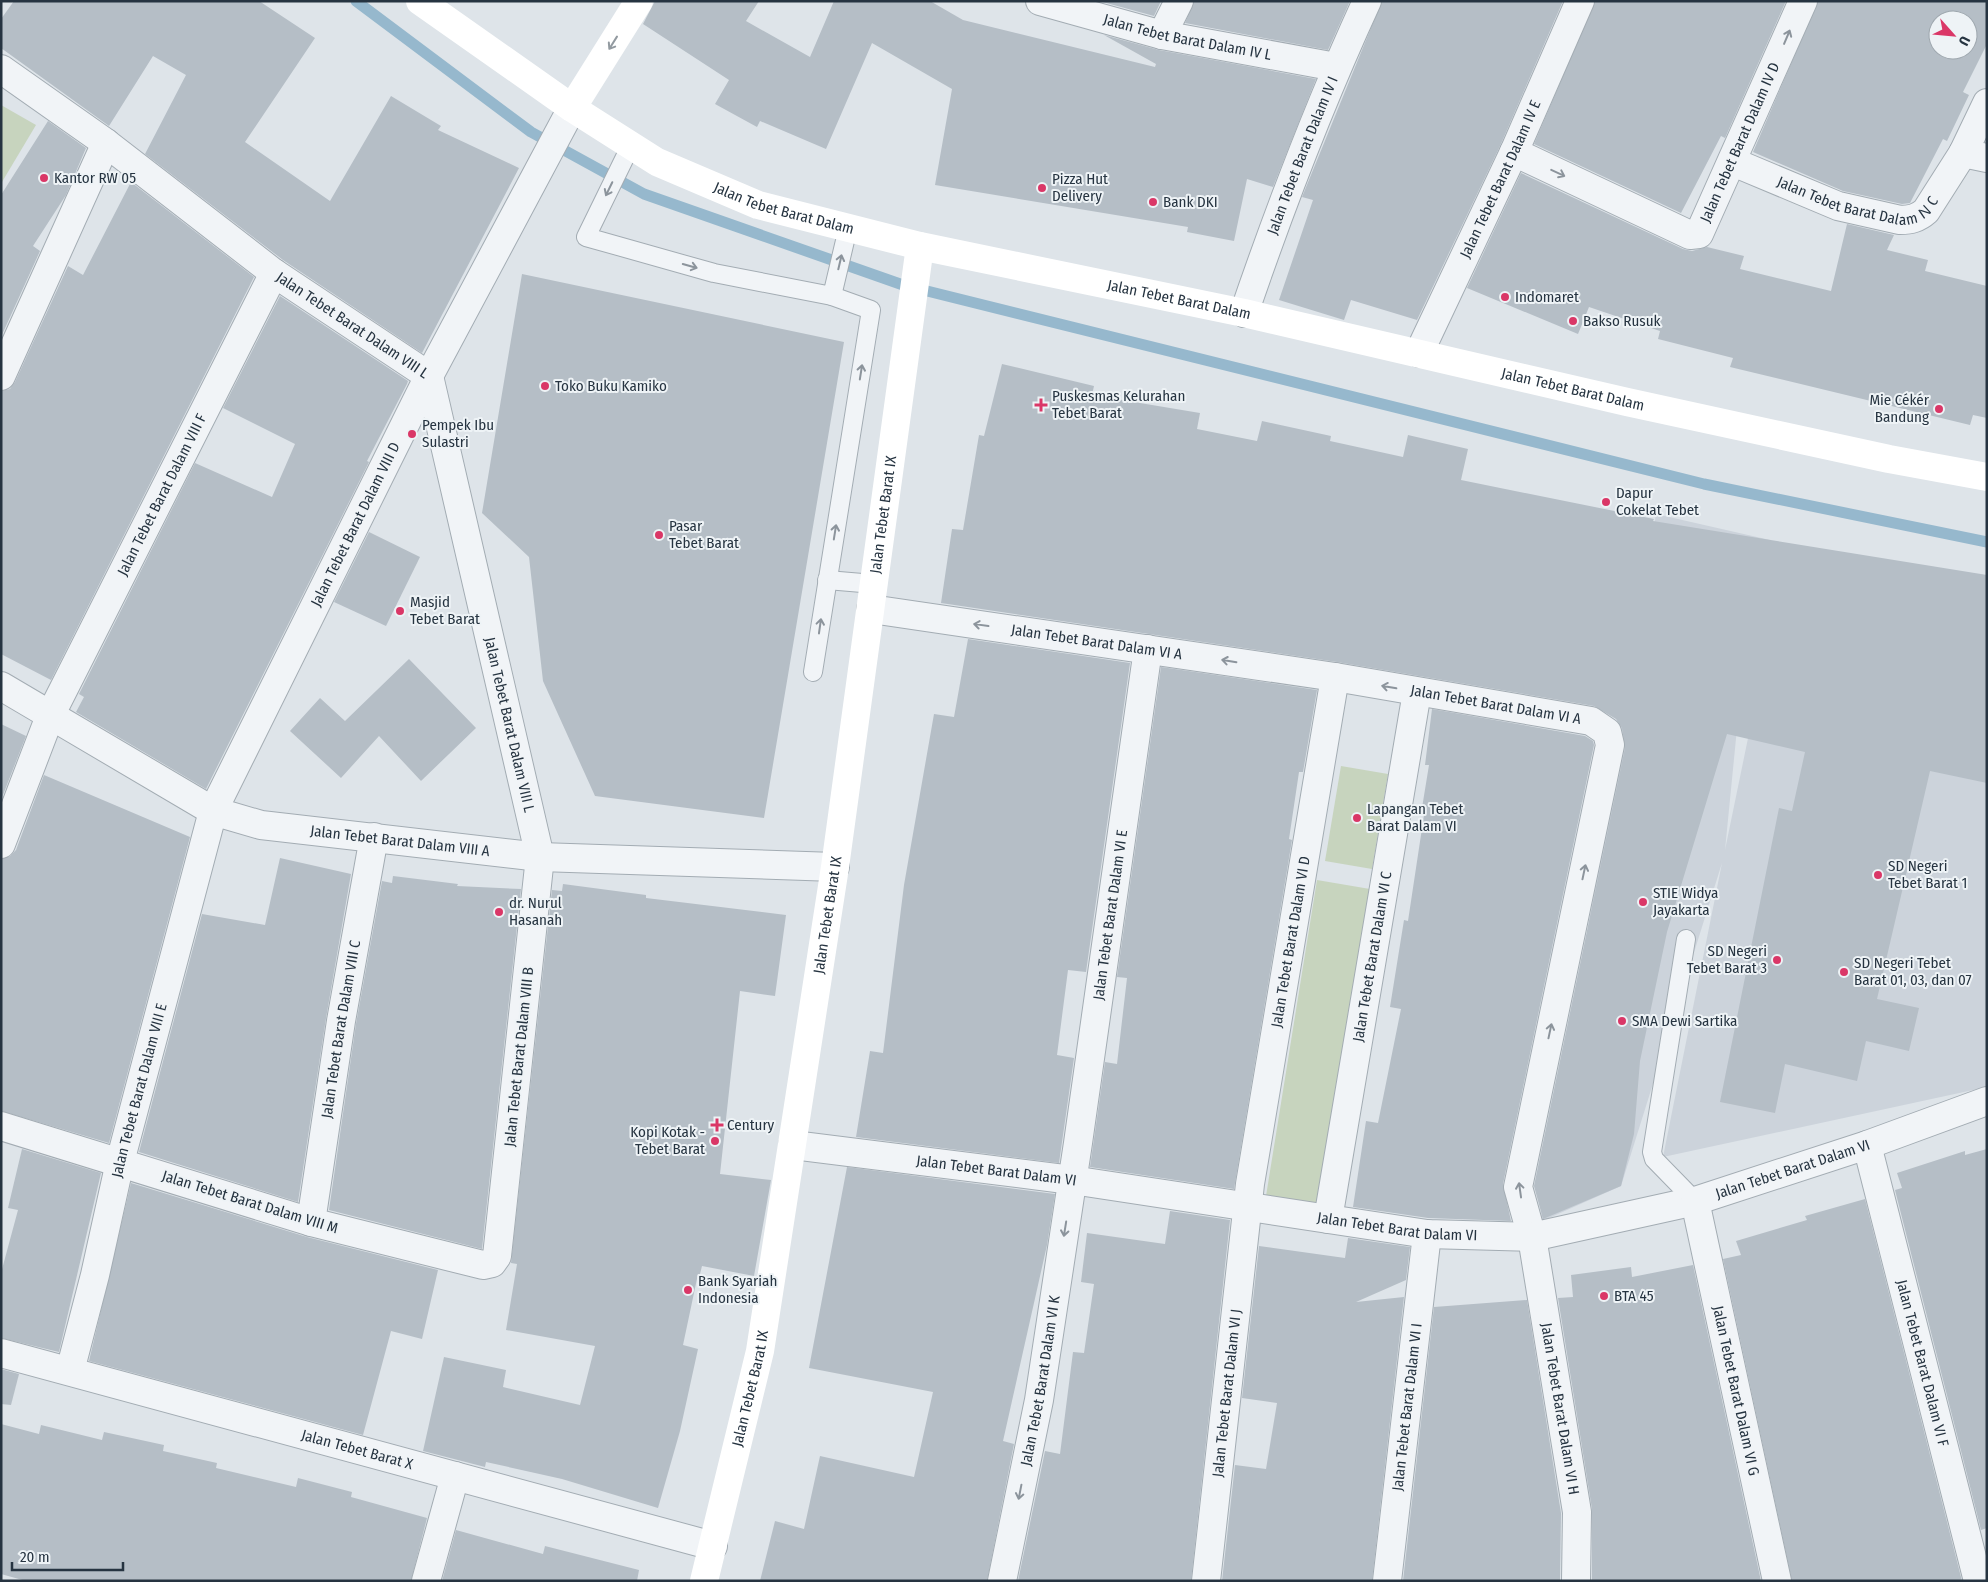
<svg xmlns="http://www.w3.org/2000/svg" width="1988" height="1582" font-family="'Fira Sans Condensed',sans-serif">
  <rect width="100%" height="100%" fill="#dee4e9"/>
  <path fill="#ccd3db" d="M1656 514 1770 540 1741 688 1725 850 1754 709 1987 664V1087L1663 1157 1722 863 1621 1186 1540 1222Z"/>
  <g fill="#c7d4be">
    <path d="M1 105 36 125 2 182 1 181Z"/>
    <path d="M1341 766 1388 774 1372 869 1325 861Z"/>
    <path d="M1317 880 1370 889 1320 1204 1266 1196Z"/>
  </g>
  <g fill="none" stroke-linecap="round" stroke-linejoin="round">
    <path stroke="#96b8cd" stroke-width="11" d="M356 1 531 132 644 194 903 285 1704 484 1987 542"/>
  </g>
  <g fill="#b5bec6" fill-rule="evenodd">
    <path d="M14 1H259L315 38 245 142 330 201 391 96 441 126 438 130 519 168 422 353 283 260 145 154 186 75 153 56 109 126 1 48V19Z"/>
    <path d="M655 1H759L746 21 810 57 834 1H930L963 20 1155 67 1156 64 1104 35 1159 50 1316 79 1273 187 1247 179 1234 241 1187 232 1188 227 935 185 952 89 872 43 826 149 760 121 757 127 715 104 729 80 643 24Z"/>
    <path d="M1099 1H1161L1154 16Z"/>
    <path d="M1194 1H1350L1328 50 1185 23Z"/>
    <path d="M1382 1H1563L1500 146 1417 320 1351 300 1344 320 1279 300 1313 200 1302 197Z"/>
    <path d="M1595 1H1786L1725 138 1721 136 1681 213 1534 144Z"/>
    <path d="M1818 1H1987V44L1963 92 1969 95 1947 141 1943 139 1910 203 1902 204 1843 191 1753 152ZM1938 20H1968V50H1938Z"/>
    <path d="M48 121 86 148 66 195 33 246 40 251 1 337V195Z"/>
    <path d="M1521 173 1683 249 1692 251 1707 247 1744 256 1740 269 1831 291 1847 224 1894 235 1887 250 1928 260 1925 271 1987 286V418L1973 415 1970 425 1730 367 1733 358 1658 339 1660 331 1589 307 1578 334 1467 288Z"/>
    <path d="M131 182 254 277 51 680 1 654V391L10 389 15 382 68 266 83 275Z"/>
    <path d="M522 274 844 342 764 818 595 796 543 681 529 557 482 513Z"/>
    <path d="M280 296 408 381 407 384 367 461 369 462 206 789 76 712 84 697 79 694 195 463 272 497 295 444 223 408Z"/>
    <path d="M1002 364 1094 386 1092 395 1200 413 1197 429 1257 441 1262 421 1331 436 1330 441 1403 457 1408 435 1468 449 1461 480 1654 519 1653 521 1987 575V783L1930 771 1877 999 1919 1008 1909 1051 1866 1041 1857 1081 1785 1064 1775 1113 1720 1102 1779 808 1792 811 1805 752 1727 734 1667 932 1640 1061 1634 1134 1621 1186 1543 1219 1534 1186 1625 748 1622 728 1616 719 1594 706 1337 662 941 603 952 529 963 530 979 435 984 436Z"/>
    <path d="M369 532 420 557 386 626 334 602Z"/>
    <path d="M968 639 1130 663 1086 972 1068 970 1057 1055 1074 1058 1059 1163 856 1137 870 1051 883 1053 904 885 934 714 954 717Z"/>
    <path d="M409 659 476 728 421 781 379 736 341 778 290 731 320 698 345 721Z"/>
    <path d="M1161 667 1317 690 1303 772H1299L1289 839 1292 840 1234 1189 1090 1167 1105 1062 1117 1064 1127 978 1117 977Z"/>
    <path d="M1432 709 1585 736 1593 741 1594 745 1503 1184 1511 1221 1428 1218 1353 1207 1366 1121 1378 1123 1401 1009 1390 1007 1404 920 1408 921 1424 815 1421 814 1429 765H1425Z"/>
    <path d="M1 724 26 736 1 800Z"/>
    <path d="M44 775 190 837 109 1143 1 1111V859L10 856 16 850Z"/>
    <path d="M280 858 351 874 326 1018 298 1202 139 1152 202 914 265 925Z"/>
    <path d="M393 876 458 884 457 886 521 889 482 1249 329 1210 356 1024 382 881 392 883Z"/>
    <path d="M563 884 646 895V898L786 915 775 996 740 991 720 1174 771 1180 754 1276 702 1266 700 1274H698L683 1345 698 1349 680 1431 658 1508 562 1479 486 1462 485 1467 423 1451 444 1357 506 1370 503 1387 580 1405 595 1346 506 1330 517 1264 511 1263 552 890 562 891Z"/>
    <path d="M22 1149 101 1173 59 1352 1 1338V1273L18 1210 8 1208Z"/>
    <path d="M1987 1149V1528L1981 1530 1895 1190 1902 1188 1897 1173 1965 1151V1155Z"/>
    <path d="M847 1167 1055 1194 1047 1245 1003 1441 1014 1444 987 1581H760L775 1521 804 1529 820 1456 914 1477 933 1392 809 1368Z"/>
    <path d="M131 1183 307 1237 438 1270 422 1339 391 1331 363 1435 89 1361Z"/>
    <path d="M1865 1199 1962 1581H1792L1723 1259 1741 1255 1736 1241 1807 1220 1805 1216Z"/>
    <path d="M1170 1211 1230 1220 1191 1581H1018L1045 1451 1060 1454 1073 1352 1084 1353 1094 1284 1081 1282 1087 1233 1165 1244Z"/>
    <path d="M1348 1238 1410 1247 1406 1280 1356 1302 1404 1297 1372 1581H1222L1235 1465 1266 1469 1277 1403 1242 1398 1259 1246 1345 1258Z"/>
    <path d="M1693 1265 1761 1581H1592V1509L1558 1298 1573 1297 1571 1275 1631 1267 1632 1277Z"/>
    <path d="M1527 1300 1561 1513 1560 1581H1403L1434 1307Z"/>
    <path d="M1 1369 19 1374 11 1405 1 1404Z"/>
    <path d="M1 1424 39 1434 41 1425 102 1440 104 1432 164 1445 163 1451 217 1463 216 1468 296 1487 298 1478 352 1492 351 1497 427 1518 411 1581H26L1 1574Z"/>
    <path d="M456 1530 543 1554 545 1546 639 1570 637 1581H442Z"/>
  </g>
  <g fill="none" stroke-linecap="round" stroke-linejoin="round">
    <defs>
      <g id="lane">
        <path d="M631 145 586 237 714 273 832 296 848 228"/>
        <path d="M827 580 874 584"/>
        <path d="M813 672 871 310 832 296"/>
        <path d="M1686 939 1652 1152 1654 1159 1695 1201"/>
      </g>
      <g id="street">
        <path id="s1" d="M1040 1 1162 35 1336 67"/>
        <path d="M1162 35 1179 1"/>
        <path id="s2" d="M1 69 106 143 274 273 429 376 540 857 497 1256 492 1263 483 1265 311 1222 1 1126"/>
        <path id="s3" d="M1514 152 1690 235 1699 234 1803 1"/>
        <path d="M1963 153 1987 158"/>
        <path id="s4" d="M1733 162 1838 206 1900 220C1911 220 1918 218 1926 211L1963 153 1987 103"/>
        <path id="s5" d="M1244 313C1280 208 1320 103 1367 1"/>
        <path id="s6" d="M1419 353 1514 152 1580 1"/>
        <path d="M1 376 106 143"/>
        <path id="s7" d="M871 609 1335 677 1591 721 1607 732 1610 745 1518 1187 1532 1237 1577 1512 1576 1581"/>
        <path id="s8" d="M1 686 213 811 261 825 540 857 835 867"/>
        <path id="s9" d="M1 844 50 716 274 273"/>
        <path id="s10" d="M793 1145 1072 1180 1427 1234 1532 1237 1695 1201 1867 1145 1987 1101"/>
        <path id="s11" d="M1867 1145 1978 1581"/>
        <path id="s12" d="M1695 1201 1777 1581"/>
        <path id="s13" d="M1328 1219 1417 692"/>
        <path id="s14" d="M311 1222 341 1021 374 837"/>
        <path id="s15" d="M1 1353 713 1546"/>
        <path id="s16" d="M70 1371 95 1275 120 1162 213 811 429 376 572 108"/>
        <path d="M426 1581 455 1476"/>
        <path id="s17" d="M1002 1581 1039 1400 1078 1143 1148 649"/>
        <path id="s18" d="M1206 1581 1250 1184 1335 677"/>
        <path id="s19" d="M1387 1581 1427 1234"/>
      </g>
    </defs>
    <use href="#lane" stroke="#a3acb3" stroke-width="20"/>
    <use href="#street" stroke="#a3acb3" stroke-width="30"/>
    <use href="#lane" stroke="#f1f4f7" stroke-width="18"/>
    <use href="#street" stroke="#f1f4f7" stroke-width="28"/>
    <g stroke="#fff" stroke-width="28">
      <path id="s20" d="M420 1 572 108 657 162 758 205 920 246 1244 313 1627 402 1889 459 1987 477"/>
      <path d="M572 108 639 1"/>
      <path id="s21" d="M704 1581 760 1351 835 867 920 246"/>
    </g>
  </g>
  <defs><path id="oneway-shaft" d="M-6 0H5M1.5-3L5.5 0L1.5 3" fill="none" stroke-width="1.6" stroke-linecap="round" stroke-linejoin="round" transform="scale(1.25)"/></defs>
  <g stroke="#8c949c">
    <use href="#oneway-shaft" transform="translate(1787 37) rotate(-67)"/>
    <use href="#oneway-shaft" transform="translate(1558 173) rotate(25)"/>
    <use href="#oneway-shaft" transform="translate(609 189) rotate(116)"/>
    <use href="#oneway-shaft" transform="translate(840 262) rotate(-77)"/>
    <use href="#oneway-shaft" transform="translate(690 266) rotate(16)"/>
    <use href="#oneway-shaft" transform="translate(861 372) rotate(-81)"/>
    <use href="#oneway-shaft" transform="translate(835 532) rotate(-81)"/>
    <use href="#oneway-shaft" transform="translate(981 625) rotate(-172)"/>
    <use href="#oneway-shaft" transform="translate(820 626) rotate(-82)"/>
    <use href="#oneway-shaft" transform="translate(1229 661) rotate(-171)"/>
    <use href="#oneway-shaft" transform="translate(1389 687) rotate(-170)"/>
    <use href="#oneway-shaft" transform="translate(1584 872) rotate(-78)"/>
    <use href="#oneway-shaft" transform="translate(1550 1031) rotate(-78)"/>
    <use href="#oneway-shaft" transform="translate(1520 1190) rotate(-98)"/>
    <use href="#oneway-shaft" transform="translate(1065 1229) rotate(99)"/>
    <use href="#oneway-shaft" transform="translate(1020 1492) rotate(101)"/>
  </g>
  <use stroke="#929aa0" href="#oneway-shaft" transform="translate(613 43) rotate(122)"/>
  <g fill="#da3767" stroke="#eef3f6" stroke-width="2">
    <circle cx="44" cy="178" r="5"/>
    <circle cx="1042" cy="188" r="5"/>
    <circle cx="1153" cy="202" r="5"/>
    <circle cx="1505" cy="297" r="5"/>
    <circle cx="1573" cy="321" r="5"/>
    <circle cx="545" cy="386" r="5"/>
    <path d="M1038.5 397.5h5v5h5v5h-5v5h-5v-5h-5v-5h5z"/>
    <circle cx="1939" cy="409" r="5"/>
    <circle cx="412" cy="434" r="5"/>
    <circle cx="1606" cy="502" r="5"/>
    <circle cx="659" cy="535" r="5"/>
    <circle cx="400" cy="611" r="5"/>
    <circle cx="1357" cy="818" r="5"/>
    <circle cx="1878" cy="875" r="5"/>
    <circle cx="1643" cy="902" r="5"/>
    <circle cx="499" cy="912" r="5"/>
    <circle cx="1777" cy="960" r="5"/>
    <circle cx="1844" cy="972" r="5"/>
    <circle cx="1622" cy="1021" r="5"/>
    <path d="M714.5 1117.5h5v5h5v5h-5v5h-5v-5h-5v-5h5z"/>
    <circle cx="715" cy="1141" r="5"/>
    <circle cx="688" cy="1290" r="5"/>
    <circle cx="1604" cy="1296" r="5"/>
  </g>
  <g text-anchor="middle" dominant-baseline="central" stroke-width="4" stroke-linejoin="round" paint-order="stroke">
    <g font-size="15" fill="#263441" stroke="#eef3f6">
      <text stroke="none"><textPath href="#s1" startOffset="152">Jalan Tebet Barat Dalam IV L</textPath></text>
      <text stroke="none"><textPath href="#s3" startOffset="304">Jalan Tebet Barat Dalam IV D</textPath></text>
      <text stroke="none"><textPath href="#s5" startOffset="168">Jalan Tebet Barat Dalam IV I</textPath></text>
      <text stroke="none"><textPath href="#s6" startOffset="192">Jalan Tebet Barat Dalam IV E</textPath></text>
      <text stroke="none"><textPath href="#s4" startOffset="135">Jalan Tebet Barat Dalam IV C</textPath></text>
      <text stroke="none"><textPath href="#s20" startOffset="422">Jalan Tebet Barat Dalam</textPath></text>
      <text stroke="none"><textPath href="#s20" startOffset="828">Jalan Tebet Barat Dalam</textPath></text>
      <text stroke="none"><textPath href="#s2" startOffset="435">Jalan Tebet Barat Dalam VIII L</textPath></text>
      <text stroke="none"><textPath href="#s20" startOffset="1232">Jalan Tebet Barat Dalam</textPath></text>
      <text stroke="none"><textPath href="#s9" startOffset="385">Jalan Tebet Barat Dalam VIII F</textPath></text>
      <text stroke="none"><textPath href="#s21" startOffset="1082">Jalan Tebet Barat IX</textPath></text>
      <text stroke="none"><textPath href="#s16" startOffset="898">Jalan Tebet Barat Dalam VIII D</textPath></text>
      <text stroke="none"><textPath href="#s7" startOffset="228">Jalan Tebet Barat Dalam VI A</textPath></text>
      <text stroke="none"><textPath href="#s7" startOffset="632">Jalan Tebet Barat Dalam VI A</textPath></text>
      <text stroke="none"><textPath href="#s2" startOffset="885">Jalan Tebet Barat Dalam VIII L</textPath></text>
      <text stroke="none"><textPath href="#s8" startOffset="436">Jalan Tebet Barat Dalam VIII A</textPath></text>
      <text stroke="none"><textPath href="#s17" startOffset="675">Jalan Tebet Barat Dalam VI E</textPath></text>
      <text stroke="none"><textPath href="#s21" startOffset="678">Jalan Tebet Barat IX</textPath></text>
      <text stroke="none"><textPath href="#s18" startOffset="645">Jalan Tebet Barat Dalam VI D</textPath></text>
      <text stroke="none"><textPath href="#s13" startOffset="266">Jalan Tebet Barat Dalam VI C</textPath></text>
      <text stroke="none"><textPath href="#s14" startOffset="195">Jalan Tebet Barat Dalam VIII C</textPath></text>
      <text transform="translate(519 1057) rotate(-84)">Jalan Tebet Barat Dalam VIII B</text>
      <text stroke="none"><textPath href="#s16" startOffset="289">Jalan Tebet Barat Dalam VIII E</textPath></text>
      <text stroke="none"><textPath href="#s10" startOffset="1015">Jalan Tebet Barat Dalam VI</textPath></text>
      <text stroke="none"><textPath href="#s10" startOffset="205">Jalan Tebet Barat Dalam VI</textPath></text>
      <text transform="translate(250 1202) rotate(17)">Jalan Tebet Barat Dalam VIII M</text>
      <text stroke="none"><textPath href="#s10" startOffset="610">Jalan Tebet Barat Dalam VI</textPath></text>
      <text stroke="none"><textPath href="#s11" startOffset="225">Jalan Tebet Barat Dalam VI F</textPath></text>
      <text stroke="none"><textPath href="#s17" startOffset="204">Jalan Tebet Barat Dalam VI K</textPath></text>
      <text stroke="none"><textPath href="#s21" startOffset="198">Jalan Tebet Barat IX</textPath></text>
      <text stroke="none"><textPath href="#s12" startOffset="194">Jalan Tebet Barat Dalam VI G</textPath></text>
      <text stroke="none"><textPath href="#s18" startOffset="189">Jalan Tebet Barat Dalam VI J</textPath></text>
      <text stroke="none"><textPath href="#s19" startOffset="175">Jalan Tebet Barat Dalam VI I</textPath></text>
      <text stroke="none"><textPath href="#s7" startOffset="1439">Jalan Tebet Barat Dalam VI H</textPath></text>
      <text stroke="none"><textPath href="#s15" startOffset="369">Jalan Tebet Barat X</textPath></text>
    </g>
    <g font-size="15" fill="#263441" stroke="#eef3f6" text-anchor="start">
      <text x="54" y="178">Kantor RW 05</text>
      <text x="1052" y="179">Pizza Hut<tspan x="1052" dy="17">Delivery</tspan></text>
      <text x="1163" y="202">Bank DKI</text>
      <text x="1515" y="297">Indomaret</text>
      <text x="1583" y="321">Bakso Rusuk</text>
      <text x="555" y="386">Toko Buku Kamiko</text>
      <text x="1052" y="396">Puskesmas Kelurahan<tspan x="1052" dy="17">Tebet Barat</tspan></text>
      <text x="1929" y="400" text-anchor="end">Mie Cékér<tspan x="1929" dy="17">Bandung</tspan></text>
      <text x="422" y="425">Pempek Ibu<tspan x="422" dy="17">Sulastri</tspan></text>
      <text x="1616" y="493">Dapur<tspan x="1616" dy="17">Cokelat Tebet</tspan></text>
      <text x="669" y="526">Pasar<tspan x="669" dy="17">Tebet Barat</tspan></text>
      <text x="410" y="602">Masjid<tspan x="410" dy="17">Tebet Barat</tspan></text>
      <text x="1367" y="809">Lapangan Tebet<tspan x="1367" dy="17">Barat Dalam VI</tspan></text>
      <text x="1888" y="866">SD Negeri<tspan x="1888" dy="17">Tebet Barat 1</tspan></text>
      <text x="1653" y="893">STIE Widya<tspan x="1653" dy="17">Jayakarta</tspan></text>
      <text x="509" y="903">dr. Nurul<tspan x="509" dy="17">Hasanah</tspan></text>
      <text x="1767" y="951" text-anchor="end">SD Negeri<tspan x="1767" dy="17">Tebet Barat 3</tspan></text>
      <text x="1854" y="963">SD Negeri Tebet<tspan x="1854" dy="17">Barat 01, 03, dan 07</tspan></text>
      <text x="1632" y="1021">SMA Dewi Sartika</text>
      <text x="727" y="1125">Century</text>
      <text x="705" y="1132" text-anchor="end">Kopi Kotak -<tspan x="705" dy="17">Tebet Barat</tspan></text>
      <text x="698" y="1281">Bank Syariah<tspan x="698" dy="17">Indonesia</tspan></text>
      <text x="1614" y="1296">BTA 45</text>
    </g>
  </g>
  <rect width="1988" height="1582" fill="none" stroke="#263441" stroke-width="5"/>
  <g transform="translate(1953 35) rotate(117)"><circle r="24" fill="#eef3f6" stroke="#9ea7ae"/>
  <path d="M0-4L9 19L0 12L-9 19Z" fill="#da3767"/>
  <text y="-8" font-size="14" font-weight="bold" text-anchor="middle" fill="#263441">U</text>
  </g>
  <path d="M12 1562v8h111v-8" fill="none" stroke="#263441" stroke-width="2.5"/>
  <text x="20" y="1562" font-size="15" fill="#263441" stroke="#eef3f6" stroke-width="4" paint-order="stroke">20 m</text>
</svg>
